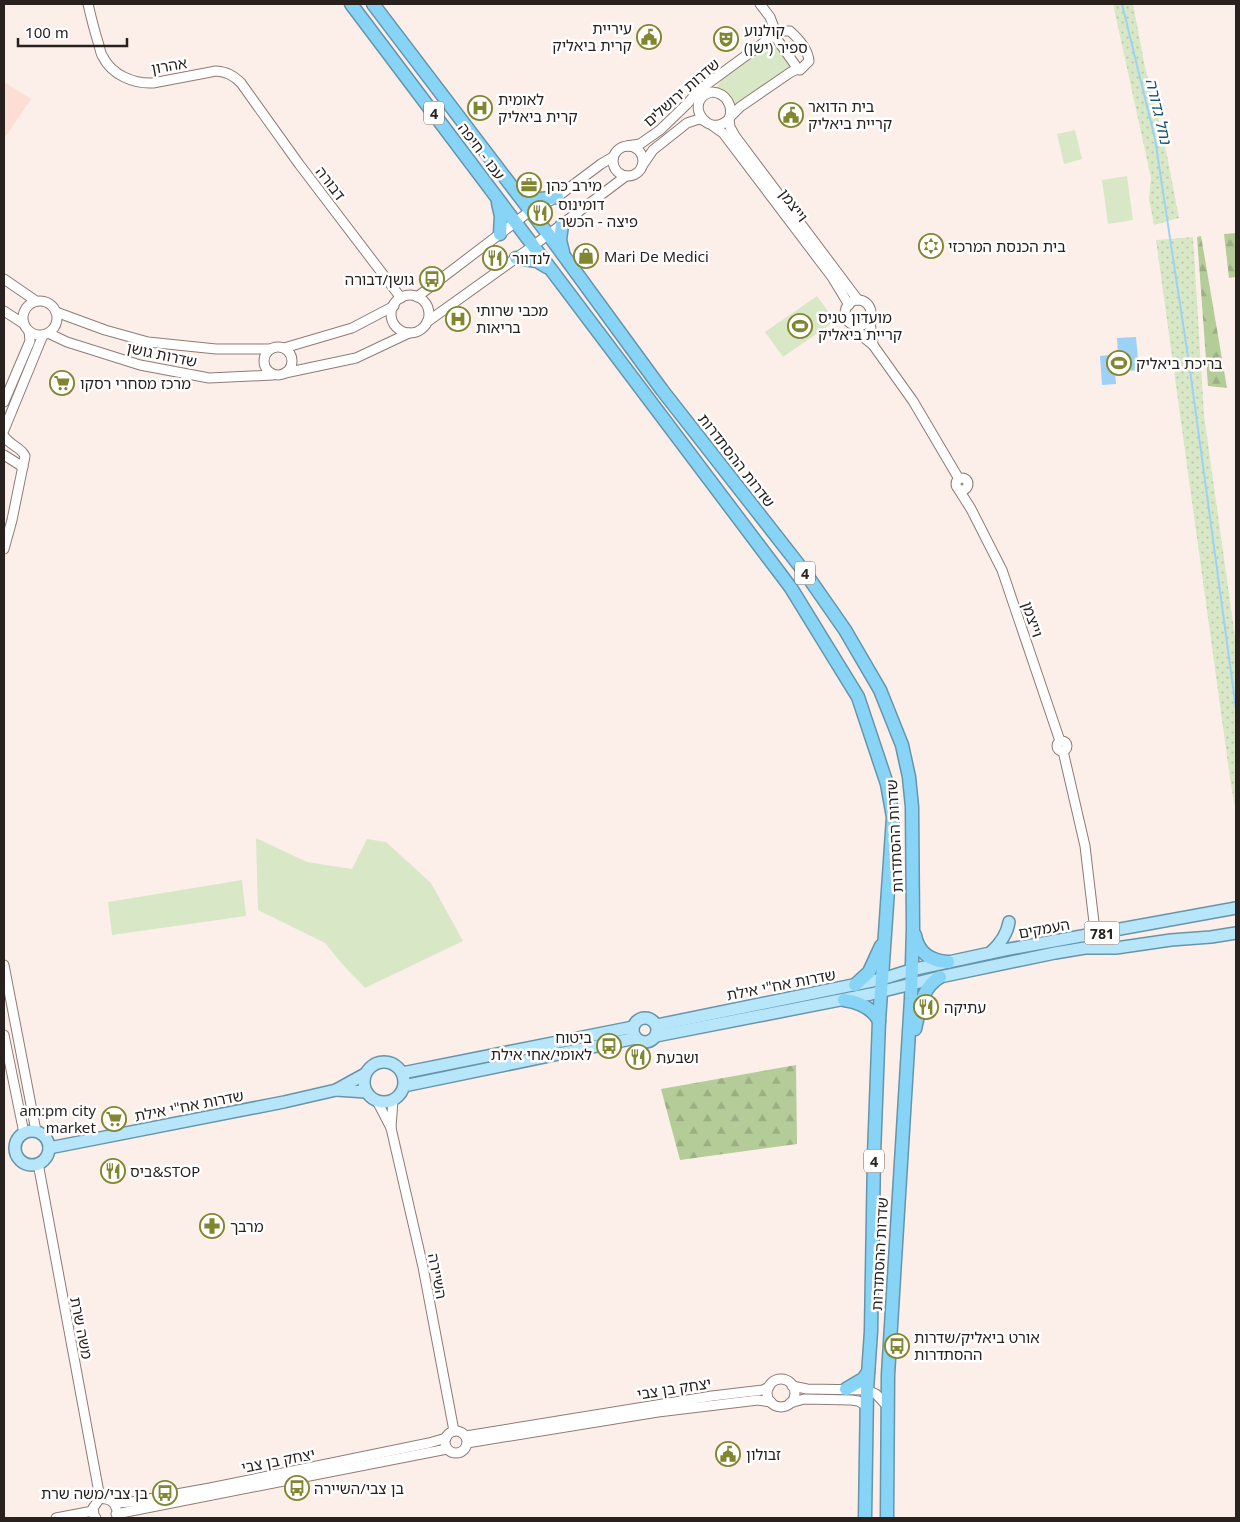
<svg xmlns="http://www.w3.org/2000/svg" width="1240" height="1522" font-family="Georgia,'Noto Sans Hebrew',serif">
  <defs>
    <pattern id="grass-dots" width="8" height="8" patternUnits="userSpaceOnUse" patternTransform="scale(1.25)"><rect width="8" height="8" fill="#d8e8c7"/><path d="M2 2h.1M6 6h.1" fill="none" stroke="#b9c7aa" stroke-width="1.8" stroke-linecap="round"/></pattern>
    <pattern id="forest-firs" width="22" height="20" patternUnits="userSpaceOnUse" patternTransform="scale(1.25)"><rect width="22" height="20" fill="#b4cc98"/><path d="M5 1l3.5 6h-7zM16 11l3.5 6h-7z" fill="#9baf83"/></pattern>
  </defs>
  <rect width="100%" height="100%" fill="#fcefea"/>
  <path fill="#fcded4" d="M4 82 31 99 4 139Z"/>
  <g fill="url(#grass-dots)">
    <path d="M1113 4H1133L1145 67 1164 140 1179 218 1154 225 1149 199 1151 178Z"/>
    <path d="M1193 237 1204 415 1236 644V814L1230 778 1156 240Z"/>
  </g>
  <g fill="url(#forest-firs)">
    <path d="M1236 233V277L1229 278 1224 234Z"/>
    <path d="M1201 236 1227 388 1208 386 1197 237Z"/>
    <path d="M796 1065 797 1144 680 1160 661 1089Z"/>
  </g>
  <g fill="#d8e8c7">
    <path d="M774 39 794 68 735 108 726 94 717 87 724 76Z"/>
    <path d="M1075 130 1082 159 1064 164 1057 134Z"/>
    <path d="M1127 176 1133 220 1108 224 1102 180Z"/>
    <path d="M817 296 835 321 783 357 765 332Z"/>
    <path d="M256 838 307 862 352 869 367 839 386 842 431 883 463 941 365 988 343 965 325 943 258 910Z"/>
    <path d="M242 880 246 916 112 935 108 902Z"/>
  </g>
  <path fill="#9dd2f6" d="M1136 337 1139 370 1115 372 1116 384 1102 385 1100 356 1118 354 1117 338Z"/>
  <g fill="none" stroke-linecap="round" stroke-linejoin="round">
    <path stroke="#9dd2f6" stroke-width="2" d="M1122 4 1155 139 1190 370 1236 709"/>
    <defs>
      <g id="minor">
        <path d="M88 4C91 17 94 29 98 42 100 47 100 53 103 57 112 75 134 84 153 83L216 71C227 72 233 75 241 83L299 164 401 298"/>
        <path d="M760 4 770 17 776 33"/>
        <path d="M781 31H790C799 39 808 49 809 61L800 70 798 69 774 35Z"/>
        <path d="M712 92C726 93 734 106 729 119 707 141 682 99 712 92Z"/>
        <path d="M731 116 740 107 791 72 798 69"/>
        <path d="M729 119 730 127 735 136 858 300"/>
        <path d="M713 126 723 133 832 277 849 305"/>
        <path d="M627 146 640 144 660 130 687 104 699 90 774 35"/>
        <circle cx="628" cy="161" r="15"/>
        <path d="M642 166 653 150 687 123 699 119 705 121"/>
        <path d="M4 279 36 301"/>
        <circle cx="410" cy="314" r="19"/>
        <path d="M417 297 530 211 557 197 601 164 613 157"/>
        <circle cx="858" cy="313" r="13"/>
        <circle cx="40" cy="318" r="17"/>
        <path d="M4 311 24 324"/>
        <path d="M56 312 105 330 148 342 216 349H270"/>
        <path d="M869 320 872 333 873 345"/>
        <path d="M427 322 533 246 626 176"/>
        <path d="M854 325 863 337 873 345 913 401 959 479"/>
        <path d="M48 333 67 342 140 365 209 378 273 375"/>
        <circle cx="278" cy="361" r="14"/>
        <path d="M284 348 352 328 394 306"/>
        <path d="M285 373 356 358 409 333"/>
        <path d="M4 402 30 341 29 331"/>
        <path d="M4 430 43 335"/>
        <path d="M4 436C9 445 21 447 25 456L12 520 4 549"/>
        <path d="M4 455 23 467"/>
        <circle cx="962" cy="484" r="6"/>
        <path d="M959 490 971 509 1002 570 1060 741"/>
        <circle cx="1062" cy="746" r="5"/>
        <path d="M1063 751 1085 846 1097 948"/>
        <path d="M4 965 36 1131"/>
        <path d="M4 1035 24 1133"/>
        <path d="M377 1101 391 1128 423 1267 454 1431"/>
        <path d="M391 1128 393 1100"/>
        <path d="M38 1163 100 1498"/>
        <circle cx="781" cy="1393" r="14"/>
        <path d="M792 1386 807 1389 867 1390 876 1394 887 1406"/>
        <path d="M790 1403 804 1399 851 1400 858 1401 867 1406"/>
        <circle cx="456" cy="1442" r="11"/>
        <path d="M466 1436 712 1396 763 1390 769 1387"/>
        <path d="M467 1443 658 1412 758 1400 771 1402"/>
        <path d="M115 1503 132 1502 210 1488 429 1443 446 1438"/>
        <path d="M116 1514 447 1449"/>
        <path d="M56 1518 93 1511"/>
        <path d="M96 1518 94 1515 93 1508 100 1498C108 1499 114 1500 116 1508"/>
      </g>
      <g id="major">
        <path d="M990 953C1000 944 1007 935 1009 922"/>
        <circle cx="645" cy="1030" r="12"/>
        <path d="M657 1025 882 979 911 970 1004 950 1236 908"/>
        <path d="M656 1036 871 994 940 977 1055 953 1085 948H1116L1171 940 1211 937 1236 933"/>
        <circle cx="384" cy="1082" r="20"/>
        <path d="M402 1073 633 1027"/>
        <path d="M404 1086 636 1038"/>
        <path d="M336 1090 366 1092"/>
        <circle cx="32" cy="1148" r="17"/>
        <path d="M49 1148 284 1102 336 1090 365 1074"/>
      </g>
      <g id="highway">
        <path d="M351 4 791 588 858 697 887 784 893 817 879 1021 874 1155 871 1331 867 1390 865 1518"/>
        <path d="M373 4 548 234 662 390 806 574 845 630 880 690 902 745 909 777 912 807 913 928 911 999 888 1375 887 1518"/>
        <path d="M518 194C531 202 542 199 557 197"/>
        <path d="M498 203 501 216 500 234"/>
        <path d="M562 225 560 240 563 252"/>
        <path d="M516 258 537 261 547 267"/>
        <path d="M915 935C918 953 931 961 948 962"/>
        <path d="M855 985 869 972 881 946"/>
        <path d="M844 1000C858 1002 872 1007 879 1021"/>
        <path d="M915 1029C920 1009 921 988 940 977"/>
        <path d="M846 1389 863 1379 868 1372"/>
      </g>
    </defs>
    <use href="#minor" stroke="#8f7b75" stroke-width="11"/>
    <use href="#major" stroke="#6695aa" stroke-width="14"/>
    <use href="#highway" stroke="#6695aa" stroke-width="15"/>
    <use href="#minor" stroke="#fff" stroke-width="9"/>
    <use href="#major" stroke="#b7e5fa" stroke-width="11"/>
    <use href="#highway" stroke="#87d4f6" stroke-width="12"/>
  </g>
  <defs>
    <symbol id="civic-ring" viewBox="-11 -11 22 22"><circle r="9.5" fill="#fff" stroke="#818631" stroke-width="1.5"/><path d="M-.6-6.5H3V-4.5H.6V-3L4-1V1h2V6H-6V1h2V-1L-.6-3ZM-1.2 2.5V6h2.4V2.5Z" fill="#818631"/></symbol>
    <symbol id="theatre-ring" viewBox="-11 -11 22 22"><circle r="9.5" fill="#fff" stroke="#818631" stroke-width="1.5"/><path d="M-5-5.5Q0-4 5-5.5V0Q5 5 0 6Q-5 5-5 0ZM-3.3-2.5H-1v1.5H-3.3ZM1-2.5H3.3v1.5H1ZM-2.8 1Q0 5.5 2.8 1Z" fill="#818631"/></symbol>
    <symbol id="hospital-ring" viewBox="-11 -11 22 22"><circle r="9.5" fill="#fff" stroke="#818631" stroke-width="1.5"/><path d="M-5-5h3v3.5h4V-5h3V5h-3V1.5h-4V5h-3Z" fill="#818631"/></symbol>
    <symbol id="office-ring" viewBox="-11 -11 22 22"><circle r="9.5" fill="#fff" stroke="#818631" stroke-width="1.5"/><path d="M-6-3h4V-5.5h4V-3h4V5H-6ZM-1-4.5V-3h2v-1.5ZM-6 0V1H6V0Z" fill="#818631"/></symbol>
    <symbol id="restaurant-ring" viewBox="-11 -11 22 22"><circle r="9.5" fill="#fff" stroke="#818631" stroke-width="1.5"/><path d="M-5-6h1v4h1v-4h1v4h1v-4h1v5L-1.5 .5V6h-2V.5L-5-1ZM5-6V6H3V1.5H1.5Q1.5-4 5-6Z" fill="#818631"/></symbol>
    <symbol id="synagogue-ring" viewBox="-11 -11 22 22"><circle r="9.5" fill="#fff" stroke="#818631" stroke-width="1.5"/><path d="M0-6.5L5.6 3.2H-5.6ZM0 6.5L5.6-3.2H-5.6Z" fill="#818631"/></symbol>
    <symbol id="shop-ring" viewBox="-11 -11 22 22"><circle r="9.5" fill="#fff" stroke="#818631" stroke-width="1.5"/><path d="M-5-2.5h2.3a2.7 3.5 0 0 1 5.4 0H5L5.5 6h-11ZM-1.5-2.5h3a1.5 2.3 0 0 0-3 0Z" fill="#818631"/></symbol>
    <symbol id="bus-ring" viewBox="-11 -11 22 22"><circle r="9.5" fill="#fff" stroke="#818631" stroke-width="1.5"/><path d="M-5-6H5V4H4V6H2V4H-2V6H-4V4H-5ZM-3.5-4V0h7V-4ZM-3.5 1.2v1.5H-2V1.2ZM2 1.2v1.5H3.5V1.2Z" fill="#818631"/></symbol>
    <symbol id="stadium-ring" viewBox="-11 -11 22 22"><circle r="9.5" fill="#fff" stroke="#818631" stroke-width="1.5"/><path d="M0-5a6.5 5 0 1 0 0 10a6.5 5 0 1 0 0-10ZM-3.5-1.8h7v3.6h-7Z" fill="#818631"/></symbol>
    <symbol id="supermarket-ring" viewBox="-11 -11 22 22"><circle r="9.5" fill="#fff" stroke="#818631" stroke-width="1.5"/><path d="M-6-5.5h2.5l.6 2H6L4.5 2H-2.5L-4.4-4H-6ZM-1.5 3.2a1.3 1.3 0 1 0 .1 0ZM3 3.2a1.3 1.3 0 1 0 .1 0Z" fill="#818631"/></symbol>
    <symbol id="pharmacy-ring" viewBox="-11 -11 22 22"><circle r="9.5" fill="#fff" stroke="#818631" stroke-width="1.5"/><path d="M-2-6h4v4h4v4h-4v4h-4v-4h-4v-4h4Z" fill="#818631"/></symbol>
  </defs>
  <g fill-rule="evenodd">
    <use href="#civic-ring" x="635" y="23" width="28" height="28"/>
    <use href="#theatre-ring" x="712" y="25" width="28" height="28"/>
    <use href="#hospital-ring" x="466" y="94" width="28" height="28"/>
    <use href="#civic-ring" x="777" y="101" width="28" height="28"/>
    <use href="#office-ring" x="515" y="171" width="28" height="28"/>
    <use href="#restaurant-ring" x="526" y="199" width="28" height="28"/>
    <use href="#synagogue-ring" x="917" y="232" width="28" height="28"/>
    <use href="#shop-ring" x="572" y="242" width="28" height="28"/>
    <use href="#restaurant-ring" x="481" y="244" width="28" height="28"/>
    <use href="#bus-ring" x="418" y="265" width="28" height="28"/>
    <use href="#hospital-ring" x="444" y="305" width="28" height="28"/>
    <use href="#stadium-ring" x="786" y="312" width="28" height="28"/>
    <use href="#stadium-ring" x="1105" y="349" width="28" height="28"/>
    <use href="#supermarket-ring" x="48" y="369" width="28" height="28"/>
    <use href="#restaurant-ring" x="912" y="993" width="28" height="28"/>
    <use href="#bus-ring" x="595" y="1032" width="28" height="28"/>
    <use href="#restaurant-ring" x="624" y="1043" width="28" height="28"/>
    <use href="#supermarket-ring" x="100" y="1105" width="28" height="28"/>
    <use href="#restaurant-ring" x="99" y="1157" width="28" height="28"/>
    <use href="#pharmacy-ring" x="198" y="1212" width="28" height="28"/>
    <use href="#bus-ring" x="883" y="1332" width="28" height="28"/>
    <use href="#civic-ring" x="714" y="1440" width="28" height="28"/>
    <use href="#bus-ring" x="283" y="1474" width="28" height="28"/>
    <use href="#bus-ring" x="151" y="1479" width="28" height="28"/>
  </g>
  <g text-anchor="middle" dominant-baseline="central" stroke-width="5" stroke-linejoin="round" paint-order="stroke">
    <g fill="#fff" stroke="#686462" stroke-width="1">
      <rect x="424" y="101.5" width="20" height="23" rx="4"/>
      <rect x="795" y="561.5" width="20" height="23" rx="4"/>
      <rect x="1084.5" y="921.5" width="35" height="23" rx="4"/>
      <rect x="864" y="1149.5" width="20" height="23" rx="4"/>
    </g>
    <g font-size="14" font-weight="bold" fill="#28211e">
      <text x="434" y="113">4</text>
      <text x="805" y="573">4</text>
      <text x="1102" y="933">781</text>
      <text x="874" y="1161">4</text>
    </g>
    <g font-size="15" fill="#28211e" stroke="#fff" text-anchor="start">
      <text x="632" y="28" text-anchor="end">עיריית<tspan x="632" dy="17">קרית ביאליק</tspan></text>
      <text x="744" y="30">קולנוע<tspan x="744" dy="17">ספיר (ישן)</tspan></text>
      <text x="498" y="99">לאומית<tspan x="498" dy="17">קרית ביאליק</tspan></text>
      <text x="808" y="106">בית הדואר<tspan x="808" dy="17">קריית ביאליק</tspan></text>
      <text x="546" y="185">מירב כהן</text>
      <text x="558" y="204">דומינוס<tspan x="558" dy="17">פיצה - הכשר</tspan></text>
      <text x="948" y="246">בית הכנסת המרכזי</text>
      <text x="604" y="256">Mari De Medici</text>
      <text x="512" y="258">לנדוור</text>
      <text x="414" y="279" text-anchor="end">גושן/דבורה</text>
      <text x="476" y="310">מכבי שרותי<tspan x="476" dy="17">בריאות</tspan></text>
      <text x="818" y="317">מועדון טניס<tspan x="818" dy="17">קריית ביאליק</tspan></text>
      <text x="1136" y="363">בריכת ביאליק</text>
      <text x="80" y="383">מרכז מסחרי רסקו</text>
      <text x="944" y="1007">עתיקה</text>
      <text x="592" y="1037" text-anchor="end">ביטוח<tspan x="592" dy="17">לאומי/אחי אילת</tspan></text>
      <text x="656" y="1057">ושבעת</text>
      <text x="96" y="1110" text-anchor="end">am:pm city<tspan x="96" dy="17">market</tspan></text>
      <text x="130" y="1171">ביס&amp;STOP</text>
      <text x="230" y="1226">מרבך</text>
      <text x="914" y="1337">אורט ביאליק/שדרות<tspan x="914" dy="17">ההסתדרות</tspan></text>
      <text x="746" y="1454">זבולון</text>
      <text x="314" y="1488">בן צבי/השיירה</text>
      <text x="148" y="1493" text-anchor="end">בן צבי/משה שרת</text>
    </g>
    <g font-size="15" fill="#28211e" stroke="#fff">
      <text transform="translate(169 65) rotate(-10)">אהרון</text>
      <text transform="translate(681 92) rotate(-41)">שדרות ירושלים</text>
      <text transform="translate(482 151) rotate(53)">עכו - חיפה</text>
      <text transform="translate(331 183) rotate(52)">דבורה</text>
      <text transform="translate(794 205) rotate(53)">וייצמן</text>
      <text transform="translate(162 354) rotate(12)">שדרות גושן</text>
      <text transform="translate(737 460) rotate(52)">שדרות ההסתדרות</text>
      <text transform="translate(1033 619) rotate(71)">וייצמן</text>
      <text transform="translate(894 836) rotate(-93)">שדרות ההסתדרות</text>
      <text transform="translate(1044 928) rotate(-10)">העמקים</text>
      <text transform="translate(781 984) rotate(-11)">שדרות אח"י אילת</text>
      <text transform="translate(189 1105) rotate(-11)">שדרות אח"י אילת</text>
      <text transform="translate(879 1254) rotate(-87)">שדרות ההסתדרות</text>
      <text transform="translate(438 1276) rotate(79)">השיירה</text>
      <text transform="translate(82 1328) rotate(79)">משה שרת</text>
      <text transform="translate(674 1388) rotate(-9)">יצחק בן צבי</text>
      <text transform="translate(278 1460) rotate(-11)">יצחק בן צבי</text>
    </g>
    <g font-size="16" font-style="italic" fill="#135275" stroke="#fff">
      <text transform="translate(1159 111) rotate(77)">נחל גדורה</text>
    </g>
  </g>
  <rect width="1240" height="1522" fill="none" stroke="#28211e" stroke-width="10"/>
  <path d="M18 38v8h109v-8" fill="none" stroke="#28211e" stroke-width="2.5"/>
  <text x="25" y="38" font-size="15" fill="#28211e" stroke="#ffffff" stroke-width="4" paint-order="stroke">100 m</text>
</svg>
